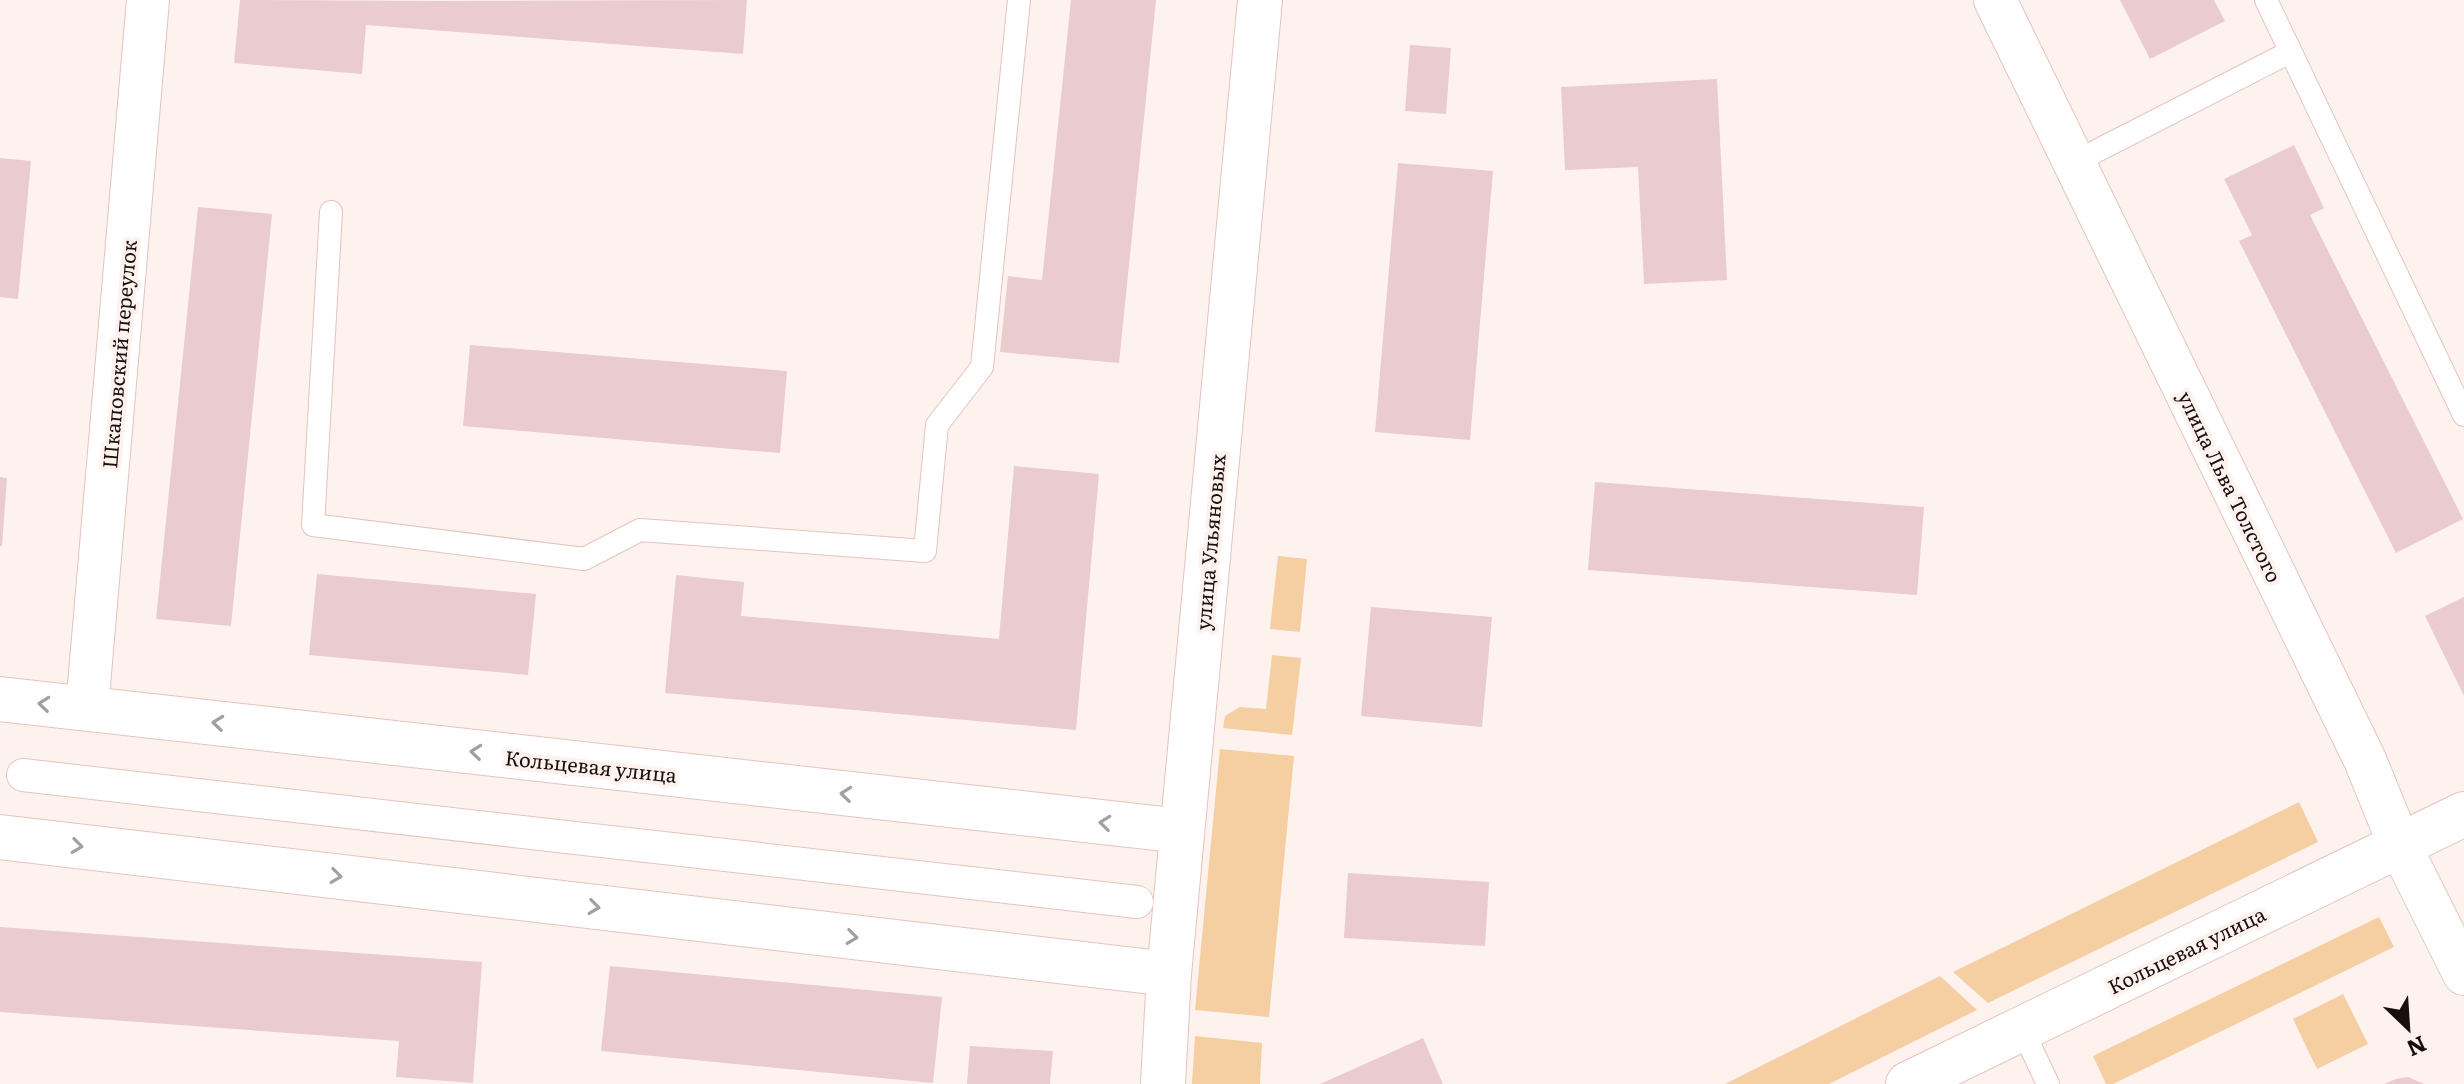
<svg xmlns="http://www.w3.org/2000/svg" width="2464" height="1084" font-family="Literata,serif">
  <rect width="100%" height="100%" fill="#fef2ef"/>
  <g fill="#f5cea2">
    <path d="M1278 556 1307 559 1300 632 1270 629Z"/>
    <path d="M1272 655 1301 658 1292 735 1223 728 1225 716 1240 707 1266 709Z"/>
    <path d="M1220 749 1294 756 1269 1017 1195 1010Z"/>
    <path d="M2299 802 2318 842 1988 1003 1953 972Z"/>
    <path d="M2379 917 2394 947 2113 1084H2106L2093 1056Z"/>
    <path d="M1940 976 1977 1010 1829 1084H1725Z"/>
    <path d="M2343 994 2368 1044 2317 1069 2293 1019Z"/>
    <path d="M1195 1036 1262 1043 1260 1084H1192Z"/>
  </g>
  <g fill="#eacbce">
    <path d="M240 0 436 1 747 0 743 54 366 25 362 74 234 63Z"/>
    <path d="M1071 0H1156L1119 363 1000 352 1008 276 1042 280Z"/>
    <path d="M2120 0H2214L2225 21 2150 59Z"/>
    <path d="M1410 45 1451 48 1446 114 1405 111Z"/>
    <path d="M1717 79 1727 280 1644 284 1638 167 1565 170 1561 87Z"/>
    <path d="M2294 145 2324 208 2310 215 2463 519 2396 553 2239 241 2252 235 2224 179Z"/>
    <path d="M0 158 31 161 18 299 0 297Z"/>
    <path d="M1398 163 1493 171 1470 440 1375 432Z"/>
    <path d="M198 207 272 214 231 626 156 619Z"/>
    <path d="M470 345 787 371 780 453 463 426Z"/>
    <path d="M1014 466 1099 474 1076 730 665 693 676 575 744 582 741 616 999 639Z"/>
    <path d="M0 477 7 478 2 546H0Z"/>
    <path d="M1595 482 1924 507 1917 595 1588 570Z"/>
    <path d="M317 574 536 594 528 675 309 655Z"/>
    <path d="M2464 597V696L2425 616Z"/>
    <path d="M1371 607 1492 617 1482 727 1361 716Z"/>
    <path d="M1348 873 1489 882 1485 946 1344 938Z"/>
    <path d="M0 927 482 962 473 1083 396 1077 399 1041 0 1012Z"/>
    <path d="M610 966 942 997 933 1083 601 1051Z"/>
    <path d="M1423 1038 1443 1084H1320Z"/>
    <path d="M970 1046 1053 1051 1050 1084H967Z"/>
    <path d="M2408 1077 2424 1084H2384L2396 1079Z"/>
  </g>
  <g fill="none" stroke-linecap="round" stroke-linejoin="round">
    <defs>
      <g id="service">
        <path d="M2266 0 2464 415"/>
        <path d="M2073 163 2290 52"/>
        <path d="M331 212 313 525 584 559 640 530 925 551 937 425 982 367 1019 0"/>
        <path d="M2022 1029 2048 1084"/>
      </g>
      <path id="pedestrian" d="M23 775 1137 902"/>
      <g id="minor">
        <path d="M1995 0 2365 760 2400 846 2464 974"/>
        <path d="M87 708 148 0"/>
      </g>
      <g id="tertiary">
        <path d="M1163 1084 1169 974"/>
        <path d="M1908 1084 2464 814"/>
      </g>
      <g id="secondary">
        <path d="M0 699 1182 831"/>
        <path d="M0 837 1169 974 1260 0"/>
      </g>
    </defs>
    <use href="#service" stroke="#e3c4bf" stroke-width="24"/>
    <use href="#pedestrian" stroke="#e3c4bf" stroke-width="34"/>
    <use href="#minor" stroke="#e3c4bf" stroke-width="44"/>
    <use href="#tertiary" stroke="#e3c4bf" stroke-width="46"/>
    <use href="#secondary" stroke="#e3c4bf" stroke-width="46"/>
    <use href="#service" stroke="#fff" stroke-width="22"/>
    <use href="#pedestrian" stroke="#fff" stroke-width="32"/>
    <use href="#minor" stroke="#fff" stroke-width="42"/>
    <use href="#tertiary" stroke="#fff" stroke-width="44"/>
    <use href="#secondary" stroke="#fff" stroke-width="44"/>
  </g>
  <defs><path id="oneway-chevron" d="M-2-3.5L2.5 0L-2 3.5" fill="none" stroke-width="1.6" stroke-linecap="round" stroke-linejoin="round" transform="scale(2)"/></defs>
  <g stroke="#a39f9e">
    <use href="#oneway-chevron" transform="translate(44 704) rotate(-174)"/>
    <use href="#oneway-chevron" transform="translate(218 723) rotate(-174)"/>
    <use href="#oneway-chevron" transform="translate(476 752) rotate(-174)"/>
    <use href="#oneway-chevron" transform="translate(846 794) rotate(-174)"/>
    <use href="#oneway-chevron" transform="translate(1105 823) rotate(-174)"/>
    <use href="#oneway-chevron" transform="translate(77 846) rotate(7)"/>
    <use href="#oneway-chevron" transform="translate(336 876) rotate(7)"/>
    <use href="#oneway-chevron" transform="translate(594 907) rotate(7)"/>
    <use href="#oneway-chevron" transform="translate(852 937) rotate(7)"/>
  </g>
  <g text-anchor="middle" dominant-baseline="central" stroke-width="8" stroke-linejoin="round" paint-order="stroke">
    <g font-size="20" fill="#190f0d" stroke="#fef2ef">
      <text transform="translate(118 354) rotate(-85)">Шкаповский переулок</text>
      <text transform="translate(2231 486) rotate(64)">улица Льва Толстого</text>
      <text transform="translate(1209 542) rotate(-85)">улица Ульяновых</text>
      <text transform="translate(591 765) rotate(6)">Кольцевая улица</text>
      <text transform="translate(2186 949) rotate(-26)">Кольцевая улица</text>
    </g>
  </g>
  <g transform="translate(2408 1028) rotate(155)" stroke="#fef2ef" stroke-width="6" paint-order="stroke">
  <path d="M0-6L14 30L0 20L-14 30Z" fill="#190f0d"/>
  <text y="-12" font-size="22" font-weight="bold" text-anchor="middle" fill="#190f0d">N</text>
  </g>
</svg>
